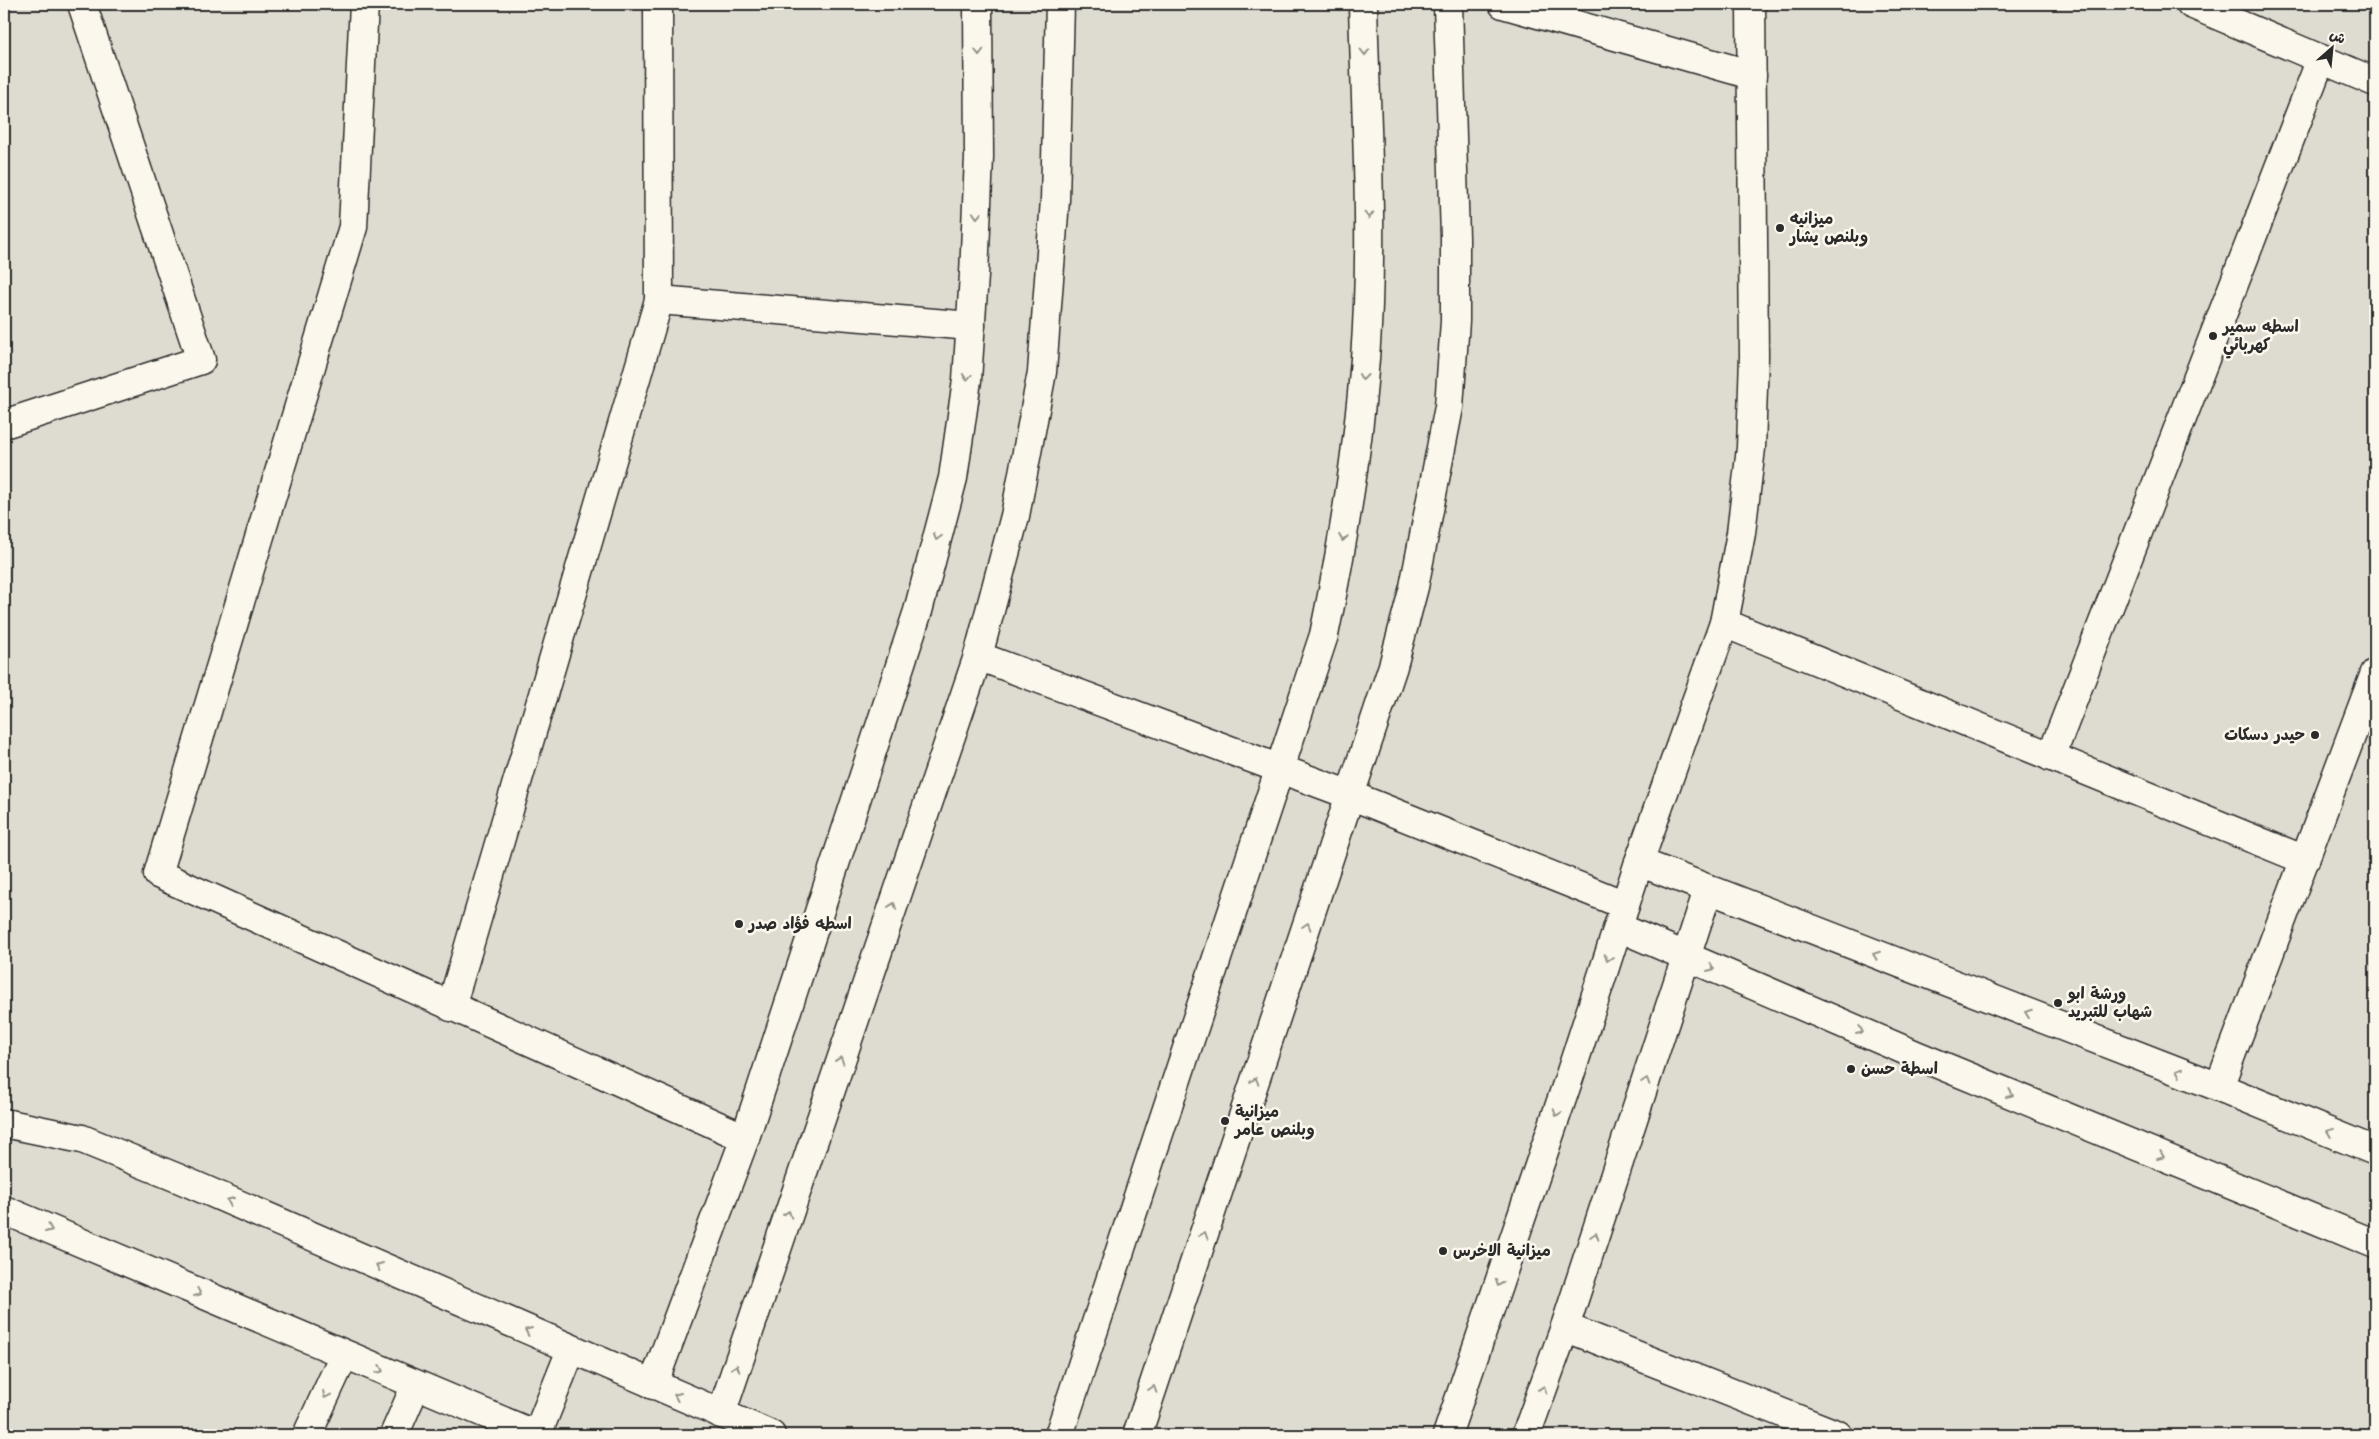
<svg xmlns="http://www.w3.org/2000/svg" width="2379" height="1439" font-family="'Comic Neue','Playpen Sans Arabic',sans-serif">
  <rect width="100%" height="100%" fill="#eeebe0"/>
  <filter id="ink" filterUnits="userSpaceOnUse"><feTurbulence type="fractalNoise" baseFrequency=".02" numOctaves="2"/><feDisplacementMap in="SourceGraphic" scale="10" xChannelSelector="R" yChannelSelector="G"/><feConvolveMatrix kernelMatrix="1 2 1 2 8 2 1 2 1" color-interpolation-filters="sRGB"/></filter>
  <g filter="url(#ink)">
    <rect fill="#dedbd1" x="4" y="4" width="2371" height="1431"/>
    <g fill="none" stroke-linecap="round" stroke-linejoin="round">
      <defs>
        <g id="street">
          <path d="M364 4 353 227 158 874 745 1138"/>
          <path d="M1503 4 1752 75"/>
          <path d="M2191 4 2375 82"/>
          <path d="M659 300 971 326"/>
          <path d="M4 424 201 360 82 4"/>
          <path d="M1724 623 2305 860"/>
          <path d="M978 656 1350 795 1625 905"/>
          <path d="M2051 757 2321 59"/>
          <path d="M1639 862 2219 1087 2375 1151"/>
          <path d="M1618 927 1916 1055 2375 1244"/>
          <path d="M451 1007 659 300 658 4"/>
          <path d="M2219 1087 2375 673"/>
          <path d="M4 1123 82 1139 180 1179 771 1435"/>
          <path d="M4 1210 536 1435"/>
          <path d="M1565 1327 1838 1435"/>
          <path d="M653 1385 745 1138 918 611 953 478 967 380 974 275 979 157 978 4"/>
          <path d="M721 1414 978 656 1015 516 1042 372 1055 200 1060 4"/>
          <path d="M307 1435 344 1355"/>
          <path d="M394 1435 416 1385"/>
          <path d="M537 1435 571 1350"/>
          <path d="M1059 1435 1324 635C1343 544 1358 452 1365 359 1374 241 1366 122 1363 4"/>
          <path d="M1137 1435 1393 666 1414 587 1449 407 1455 321V238L1448 4"/>
          <path d="M1447 1435 1569 1078 1639 862 1724 623 1741 533 1751 448 1754 356 1751 4"/>
          <path d="M1526 1435 1565 1327 1708 890"/>
        </g>
      </defs>
      <use href="#street" stroke="#2b2b2b" stroke-width="31"/>
      <use href="#street" stroke="#fbf7ec" stroke-width="28"/>
    </g>
    <defs><path id="oneway-chevron" d="M-2-3.5L2.5 0L-2 3.5" fill="none" stroke-width="1.6" stroke-linecap="round" stroke-linejoin="round" transform="scale(1.25)"/></defs>
    <g stroke="#93918c">
      <use href="#oneway-chevron" transform="translate(979 52) rotate(90)"/>
      <use href="#oneway-chevron" transform="translate(1365 52) rotate(89)"/>
      <use href="#oneway-chevron" transform="translate(977 215) rotate(93)"/>
      <use href="#oneway-chevron" transform="translate(1369 215) rotate(89)"/>
      <use href="#oneway-chevron" transform="translate(967 377) rotate(95)"/>
      <use href="#oneway-chevron" transform="translate(1363 377) rotate(96)"/>
      <use href="#oneway-chevron" transform="translate(937 537) rotate(105)"/>
      <use href="#oneway-chevron" transform="translate(1343 538) rotate(99)"/>
      <use href="#oneway-chevron" transform="translate(893 906) rotate(-71)"/>
      <use href="#oneway-chevron" transform="translate(1307 926) rotate(-72)"/>
      <use href="#oneway-chevron" transform="translate(1876 955) rotate(-159)"/>
      <use href="#oneway-chevron" transform="translate(1608 958) rotate(108)"/>
      <use href="#oneway-chevron" transform="translate(1711 968) rotate(23)"/>
      <use href="#oneway-chevron" transform="translate(2028 1013) rotate(-159)"/>
      <use href="#oneway-chevron" transform="translate(1860 1031) rotate(23)"/>
      <use href="#oneway-chevron" transform="translate(840 1060) rotate(-71)"/>
      <use href="#oneway-chevron" transform="translate(2179 1072) rotate(-159)"/>
      <use href="#oneway-chevron" transform="translate(1255 1081) rotate(-72)"/>
      <use href="#oneway-chevron" transform="translate(1646 1081) rotate(-72)"/>
      <use href="#oneway-chevron" transform="translate(2010 1094) rotate(22)"/>
      <use href="#oneway-chevron" transform="translate(1557 1113) rotate(109)"/>
      <use href="#oneway-chevron" transform="translate(2330 1132) rotate(-158)"/>
      <use href="#oneway-chevron" transform="translate(2161 1156) rotate(22)"/>
      <use href="#oneway-chevron" transform="translate(230 1201) rotate(-156)"/>
      <use href="#oneway-chevron" transform="translate(788 1214) rotate(-71)"/>
      <use href="#oneway-chevron" transform="translate(49 1229) rotate(23)"/>
      <use href="#oneway-chevron" transform="translate(1204 1235) rotate(-72)"/>
      <use href="#oneway-chevron" transform="translate(1595 1236) rotate(-72)"/>
      <use href="#oneway-chevron" transform="translate(379 1266) rotate(-156)"/>
      <use href="#oneway-chevron" transform="translate(1499 1283) rotate(109)"/>
      <use href="#oneway-chevron" transform="translate(198 1293) rotate(23)"/>
      <use href="#oneway-chevron" transform="translate(528 1331) rotate(-156)"/>
      <use href="#oneway-chevron" transform="translate(736 1368) rotate(-71)"/>
      <use href="#oneway-chevron" transform="translate(380 1370) rotate(23)"/>
      <use href="#oneway-chevron" transform="translate(1153 1389) rotate(-72)"/>
      <use href="#oneway-chevron" transform="translate(1543 1389) rotate(-70)"/>
      <use href="#oneway-chevron" transform="translate(326 1395) rotate(115)"/>
      <use href="#oneway-chevron" transform="translate(677 1396) rotate(-157)"/>
    </g>
  </g>
  <g fill="#2b2b2b" stroke="#fbf7ec" stroke-width="2">
    <circle cx="1780" cy="228" r="5"/>
    <circle cx="2213" cy="336" r="5"/>
    <circle cx="2315" cy="735" r="5"/>
    <circle cx="739" cy="924" r="5"/>
    <circle cx="2058" cy="1003" r="5"/>
    <circle cx="1851" cy="1069" r="5"/>
    <circle cx="1225" cy="1121" r="5"/>
    <circle cx="1443" cy="1251" r="5"/>
  </g>
  <g text-anchor="middle" dominant-baseline="central" stroke-width="5" stroke-linejoin="round" paint-order="stroke">
    <g font-size="16" font-weight="bold" fill="#2b2b2b" stroke="#fbf7ec" text-anchor="start">
      <text x="1790" y="219">ميزانيه<tspan x="1790" dy="18">وبلنص يشار</tspan></text>
      <text x="2223" y="327">اسطه سمير<tspan x="2223" dy="18">كهربائي</tspan></text>
      <text x="2305" y="735" text-anchor="end">حيدر دسكات</text>
      <text x="749" y="924">اسطه فؤاد صدر</text>
      <text x="2068" y="994">ورشة ابو<tspan x="2068" dy="18">شهاب للتبريد</tspan></text>
      <text x="1861" y="1069">اسطة حسن</text>
      <text x="1235" y="1112">ميزانية<tspan x="1235" dy="18">وبلنص عامر</tspan></text>
      <text x="1453" y="1251">ميزانية الاخرس</text>
    </g>
  </g>
  <rect width="2379" height="1439" fill="none" stroke="#fbf7ec" stroke-width="20"/>
  <rect x="10" y="10" width="2359" height="1419" fill="none" stroke="#2b2b2b" stroke-width="2" filter="url(#ink)"/>
  <g transform="translate(2332 48) rotate(27)" stroke="#fbf7ec" stroke-width="4" paint-order="stroke">
  <path d="M0-4L9 19L0 12L-9 19Z" fill="#2b2b2b"/>
  <text y="-8" font-size="14" font-weight="bold" text-anchor="middle" fill="#2b2b2b">ش</text>
  </g>
</svg>
